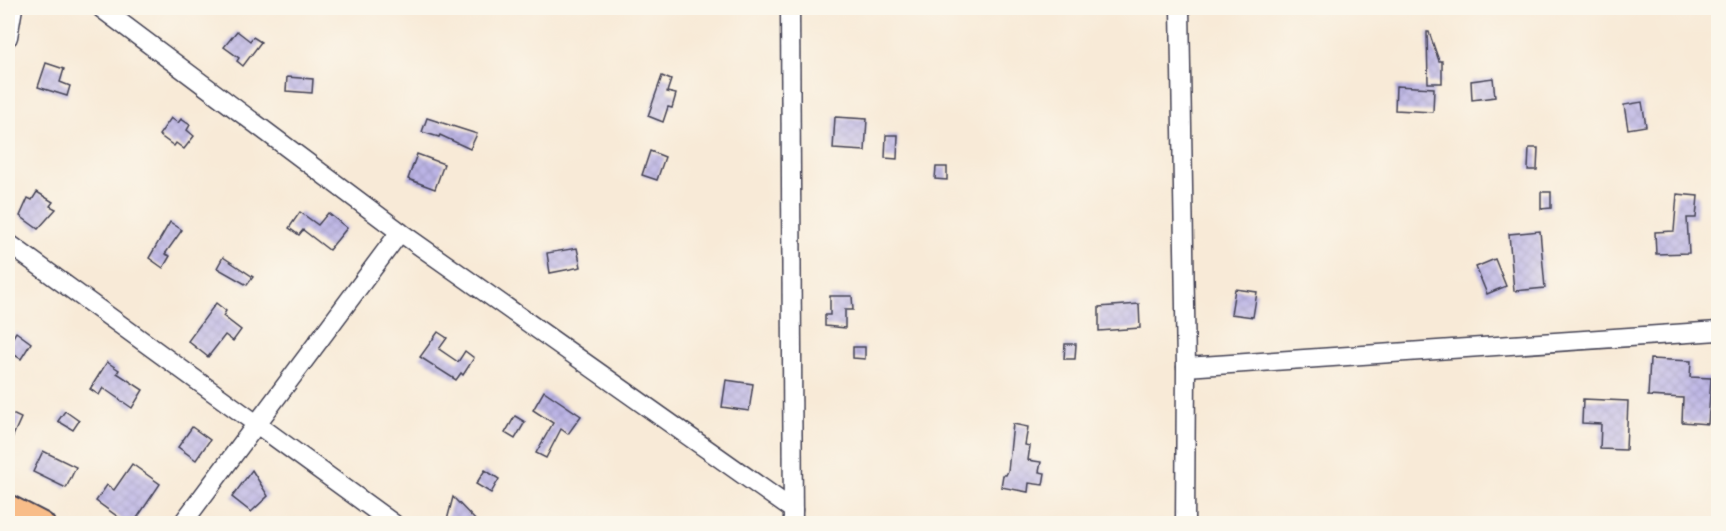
<svg xmlns="http://www.w3.org/2000/svg" width="1726" height="531" font-family="Dekko,sans-serif">
  <defs>
    <pattern id="building-cross-hatch" width="8" height="8" patternUnits="userSpaceOnUse" patternTransform="scale(1.5)"><rect width="8" height="8" fill="#bbb4e5"/><path d="M0 0l8 8M0 8l8-8" fill="none" stroke="#a09ac5"/></pattern>
  </defs>
  <rect width="100%" height="100%" fill="#fbf7ec"/>
  <filter id="ink" filterUnits="userSpaceOnUse"><feTurbulence type="fractalNoise" baseFrequency=".0167" numOctaves="2"/><feDisplacementMap in="SourceGraphic" scale="12" xChannelSelector="R" yChannelSelector="G"/><feConvolveMatrix kernelMatrix="1 2 1 2 8 2 1 2 1" color-interpolation-filters="sRGB"/></filter>
  <filter id="wash" filterUnits="userSpaceOnUse"><feTurbulence type="fractalNoise" baseFrequency=".008" numOctaves="4" result="noise"/><feDisplacementMap in="SourceGraphic" scale="24" xChannelSelector="R" yChannelSelector="G"/><feGaussianBlur stdDeviation="1.35" result="paint"/><feColorMatrix in="noise" values="0 0 0 0 0 0 0 0 0 0 0 0 0 0 0 0 0 1.4 0 .05"/><feComposite in="paint" operator="in"/></filter>
  <g filter="url(#wash)">
    <rect width="100%" height="100%" fill="#f8ead7"/>
    <g id="blocks">
      <g fill="url(#building-cross-hatch)">
        <path d="M237 31 250 41 253 37 261 42 243 66 237 61 239 58 224 47Z"/>
        <path d="M1427 32H1429L1439 61H1442V83H1428Z"/>
        <path d="M46 63 64 69 60 82 70 86 67 96 38 87Z"/>
        <path d="M662 76 671 80 667 92 676 94 672 108 668 107 663 122 648 116Z"/>
        <path d="M287 77 313 79 312 93 286 91Z"/>
        <path d="M1493 78 1495 97 1472 100 1471 81Z"/>
        <path d="M1396 86 1434 88 1433 112 1395 110Z"/>
        <path d="M1642 102 1646 126 1628 129 1624 105Z"/>
        <path d="M835 117 867 119 865 151 833 149Z"/>
        <path d="M171 118 178 123 181 119 190 125 187 130 194 136 184 149 176 143 174 146 159 135Z"/>
        <path d="M427 118 477 134 470 149 440 135 439 137 422 132Z"/>
        <path d="M886 135H898L897 159 885 158Z"/>
        <path d="M1529 148H1538L1537 170H1528Z"/>
        <path d="M650 151 665 157 657 180 642 175Z"/>
        <path d="M417 154 444 164 435 189 408 179Z"/>
        <path d="M936 167H947V180L935 179Z"/>
        <path d="M37 192 53 202 50 206 56 209 38 229 20 216 28 198 32 200Z"/>
        <path d="M1541 192H1551V208L1541 209Z"/>
        <path d="M1677 194 1698 196 1696 218H1687L1689 253 1656 254 1655 232 1674 231Z"/>
        <path d="M300 212 318 225 328 213 347 228 329 250 303 230 299 235 289 228Z"/>
        <path d="M170 222 182 230 165 254 170 256 163 268 149 258Z"/>
        <path d="M1540 231 1545 288 1514 291 1509 234Z"/>
        <path d="M577 248 581 267 550 273 547 253Z"/>
        <path d="M223 257 253 277 247 285 217 268Z"/>
        <path d="M1495 259 1506 286 1487 294 1476 267Z"/>
        <path d="M1235 289 1257 292 1253 317 1231 314Z"/>
        <path d="M830 296H852L853 310H845V328L825 326V315H830Z"/>
        <path d="M216 303 226 311 223 316 241 330 233 341 225 335 208 357 188 341Z"/>
        <path d="M1139 304 1140 328 1099 331V307Z"/>
        <path d="M16 332 31 343 21 359 8 351V345Z"/>
        <path d="M438 332 447 338 439 349 458 362 465 351 474 358 463 375 461 373 456 380 420 357Z"/>
        <path d="M1065 344H1076L1075 359H1064Z"/>
        <path d="M853 347H865V359L853 358Z"/>
        <path d="M1650 359 1691 361 1690 377 1711 378 1708 424 1682 422 1683 398 1648 396Z"/>
        <path d="M107 362 119 370 117 373 143 390 132 408 103 388 99 395 90 389Z"/>
        <path d="M726 380 753 384 749 411 722 407Z"/>
        <path d="M544 391 581 416 568 434 561 429 546 458 536 453 553 423 533 410Z"/>
        <path d="M1583 399 1628 401 1626 450 1600 449 1601 424 1582 423Z"/>
        <path d="M65 411 79 421 73 430 58 421Z"/>
        <path d="M8 412 21 418 8 447Z"/>
        <path d="M515 416 525 422 515 439 505 433Z"/>
        <path d="M1013 424 1028 427 1025 445 1030 446 1028 460 1041 462 1039 472 1045 473 1043 485 1029 483 1028 492 1001 487 1003 475H1006L1008 471Z"/>
        <path d="M192 427 210 440 196 460 178 447Z"/>
        <path d="M43 451 76 467 66 488 33 472Z"/>
        <path d="M132 464 160 484 133 524H128L96 501 107 485 114 490Z"/>
        <path d="M252 470 268 496 251 512 232 497Z"/>
        <path d="M485 470 499 479 491 493 476 484Z"/>
        <path d="M453 497 479 524H446Z"/>
      </g>
    </g>
  </g>
  <g filter="url(#ink)">
    <use href="#blocks" fill-opacity="0" stroke="#424052" stroke-width="1.5"/>
    <g fill="none" stroke-linecap="round" stroke-linejoin="round">
      <defs>
        <g id="minor">
          <path d="M101 8 400 232 793 510"/>
          <path d="M790 8 793 524"/>
          <path d="M1180 8 1186 367 1185 524"/>
          <path d="M8 37 13 8"/>
          <path d="M8 243 394 524"/>
          <path d="M1186 367 1718 331"/>
          <path d="M182 524 400 232"/>
        </g>
        <path id="major" d="M8 506 43 524"/>
      </defs>
      <use href="#minor" stroke="#424052" stroke-width="21"/>
      <use href="#major" stroke="#424052" stroke-width="26"/>
      <use href="#minor" stroke="#fff" stroke-width="18"/>
      <use href="#major" stroke="#f8bd89" stroke-width="22"/>
    </g>
  </g>
  <rect width="1726" height="531" fill="none" stroke="#fbf7ec" stroke-width="30"/>
</svg>
